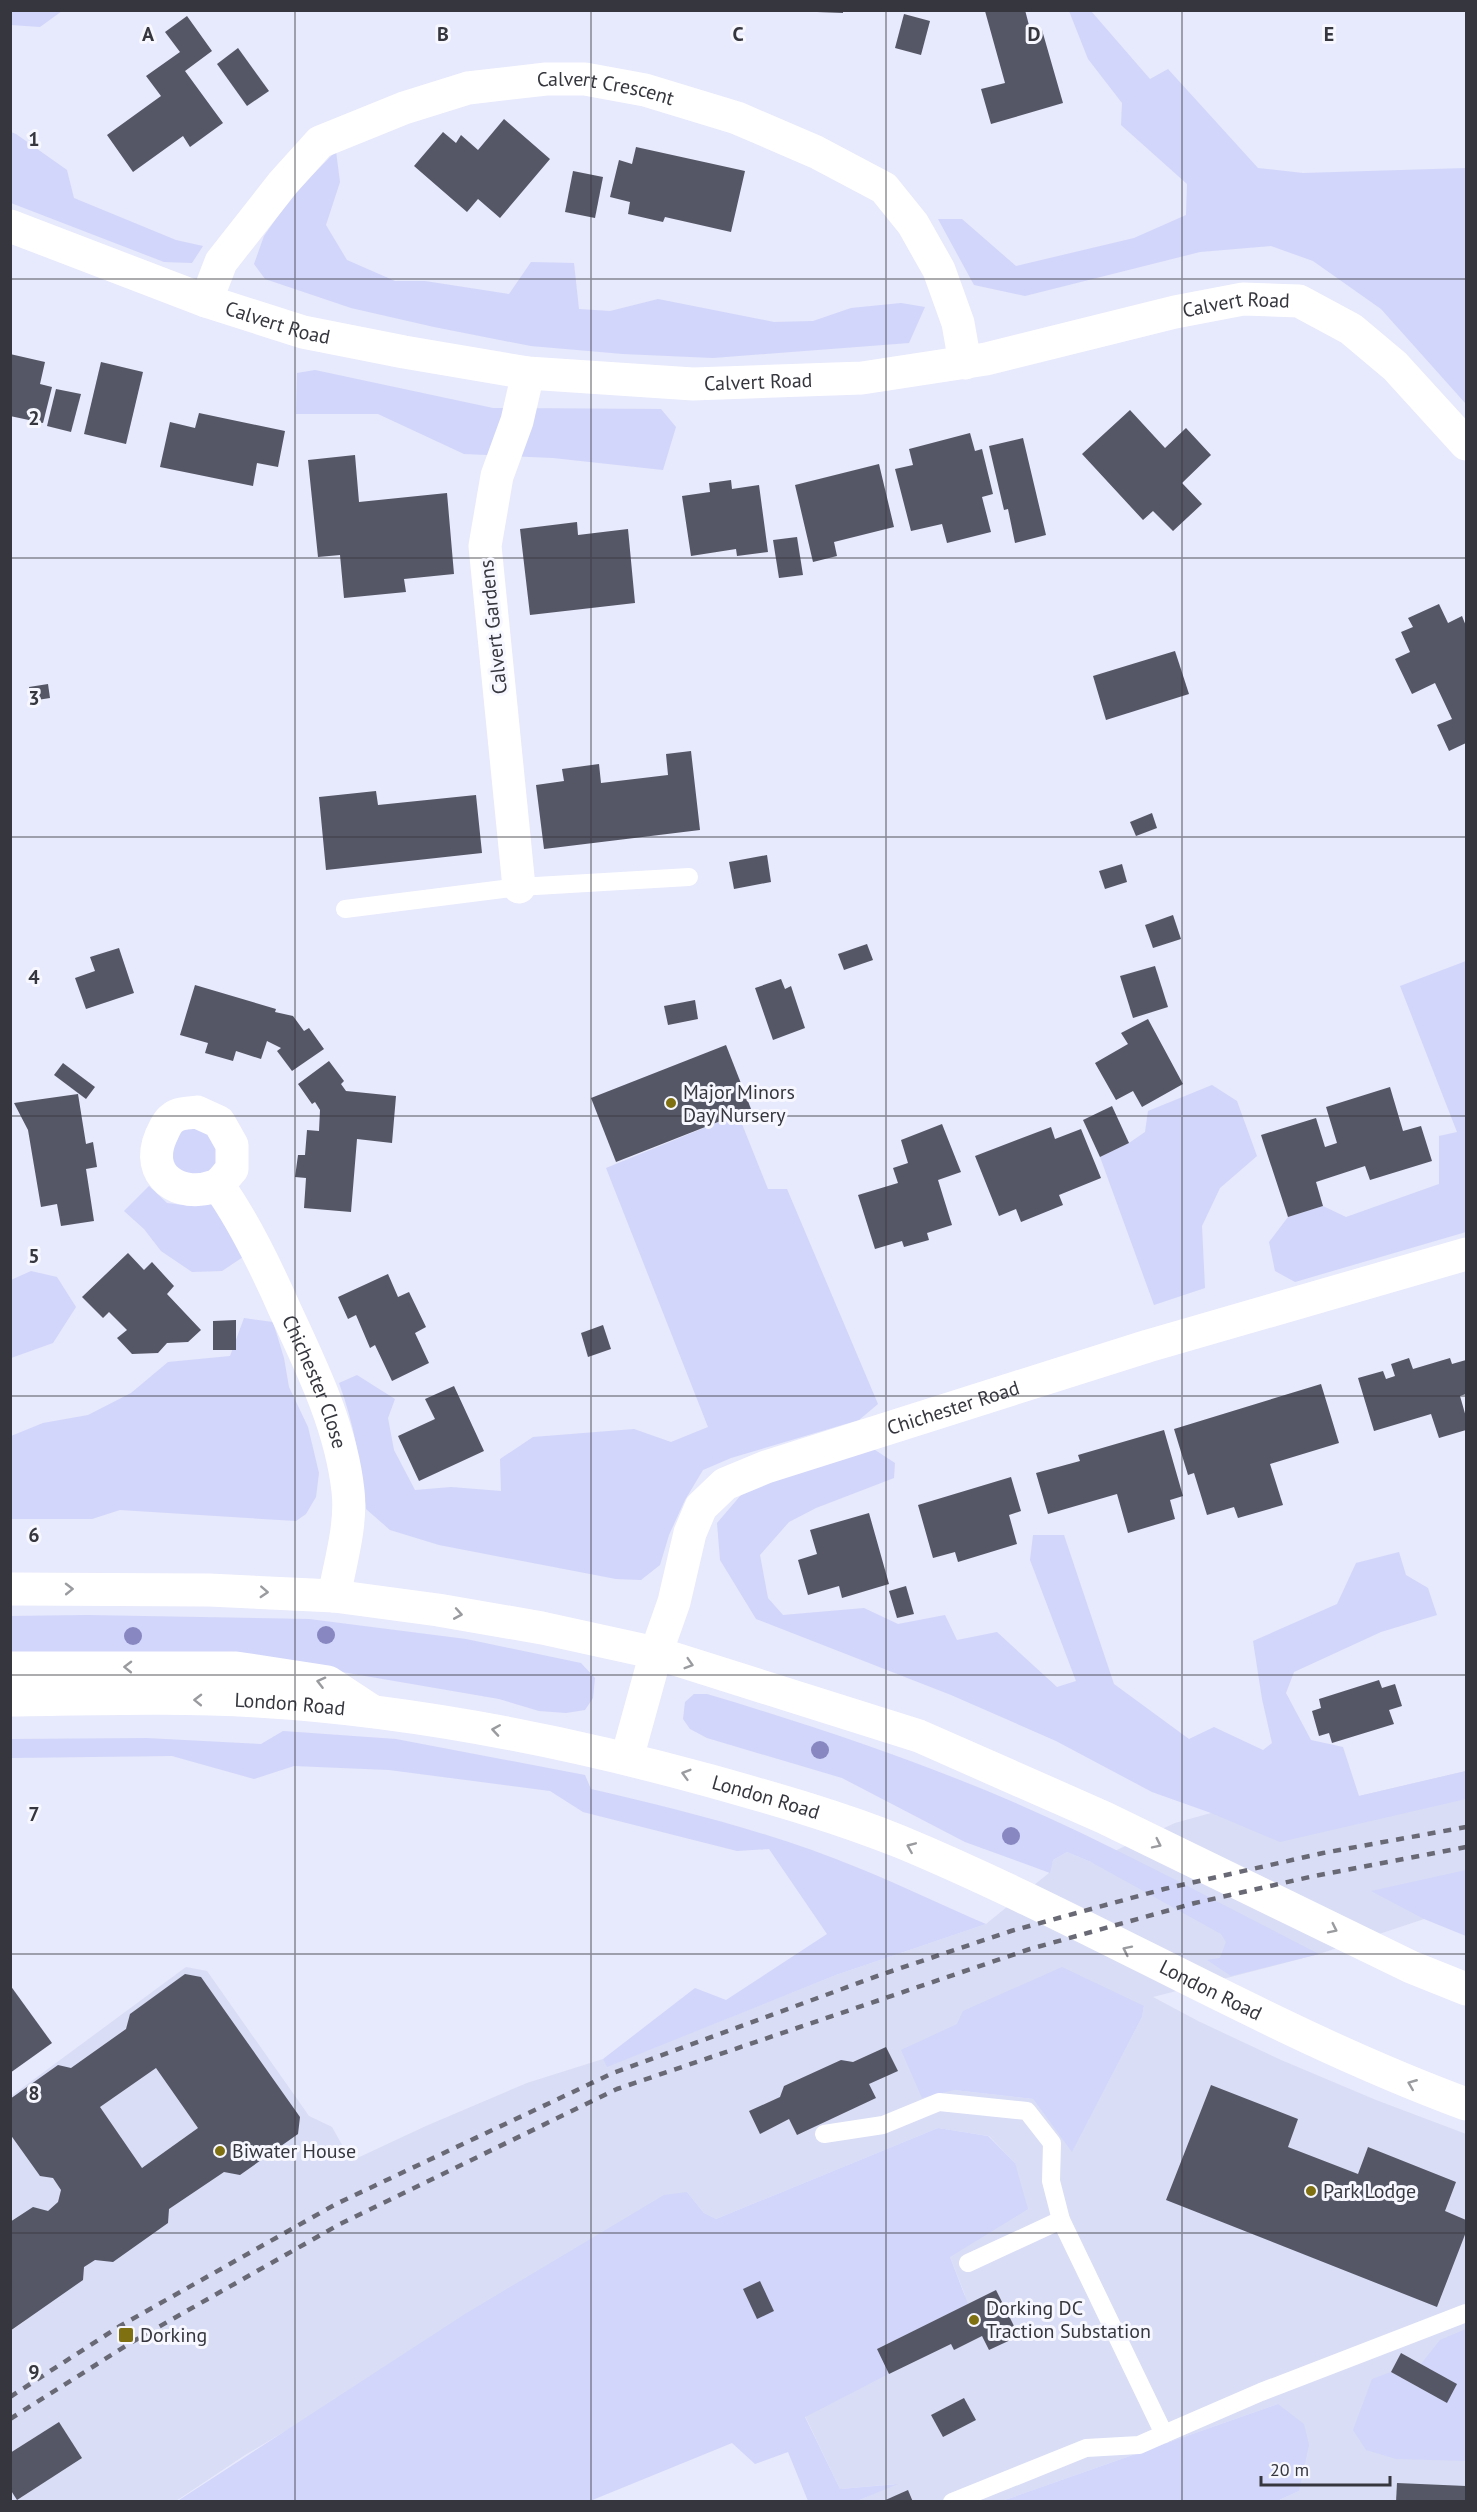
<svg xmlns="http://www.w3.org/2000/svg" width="1477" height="2512" font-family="'PT Sans',sans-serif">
  <rect width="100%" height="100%" fill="#e7e9fc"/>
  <path fill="#d9ddf5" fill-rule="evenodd" d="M1466 1771V1911L1424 1919 1319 1954 1153 1997 1198 2021 1281 2060 1376 2100 1466 2134V2501H1277L1299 2491 1278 2404 1002 2501H857L896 2484 840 2489 805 2416 889 2374 965 2295 950 2257 1015 2163 989 2136 938 2128 716 2219 704 2213 687 2192 245 2455 176 2501H11V2331L26 2320 11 2297 10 2097 186 1967 207 1971 309 2116 332 2127 351 2161 426 2126 527 2083 603 2059 608 2066 836 1975 986 1924 1049 1873 1053 1860 1067 1852 1091 1862 1175 1823 1211 1813 1359 1796ZM1144 2006 1142 2017 1072 2151 1033 2099 954 2090Z"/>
  <g fill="#d2d6fa">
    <path d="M10 11 11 10 62 11 40 27 11 25Z"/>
    <path d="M1069 11H1091L1150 79 1168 69 1258 168 1303 173 1466 168V404L1381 309 1313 261 1271 246 1200 252 1025 296 974 285 938 219H962L1016 266 1134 238 1186 215 1187 184 1121 125 1122 103 1088 59Z"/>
    <path d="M11 132 16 134 67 170 74 198 176 240 203 246 192 263 164 262 11 203Z"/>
    <path d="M336 151 340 182 326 225 347 260 395 281H425L509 294 531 262 574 263 579 309 610 311 658 299 774 322 813 321 851 308 901 303 925 307 909 343 713 358 623 354 531 346 434 327 351 308 265 279 254 264 264 236 292 196Z"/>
    <path d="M315 370 493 408 661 409 676 427 663 470 553 458 464 454 378 414H296L297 373Z"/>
    <path d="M1466 961V1232L1295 1282 1275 1271 1269 1242 1288 1217 1323 1206 1346 1217 1439 1184V1136L1457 1132 1400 986Z"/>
    <path d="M1212 1085 1237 1101 1257 1156 1220 1188 1202 1226 1205 1288 1154 1305 1100 1157 1129 1143 1145 1132 1148 1111Z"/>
    <path d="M738 1114 768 1189H787L878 1404 859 1420 731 1458 703 1470 685 1500 669 1535 660 1565 641 1580 616 1579 439 1545 390 1530 366 1509C361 1466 354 1423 339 1383L357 1375 395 1399 388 1418 394 1450 415 1490 451 1487 501 1491 500 1459 533 1437 634 1429 671 1442 708 1427 606 1168Z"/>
    <path d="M187 1124 219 1137 218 1163 210 1176 177 1175C168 1149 166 1143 187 1124Z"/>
    <path d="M149 1186 167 1203 191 1206 213 1202 243 1257 222 1271 192 1272 161 1251 144 1229 124 1211Z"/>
    <path d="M31 1271 57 1277 76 1307 53 1343 11 1358V1280Z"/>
    <path d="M244 1318 273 1322 284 1358 289 1387 308 1427 319 1473 316 1497 306 1514 296 1521 120 1510 92 1519H11V1436L43 1423 88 1415 131 1393 168 1362 230 1356Z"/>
    <path d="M872 1448 895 1463 894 1478 816 1508 789 1522 760 1555 768 1598 783 1615 864 1608 898 1624 945 1615 957 1640 997 1632 1057 1687 1076 1681 1030 1560 1033 1535H1064L1114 1684 1189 1739 1214 1727 1263 1750 1272 1743 1262 1699 1253 1641 1337 1604 1356 1563 1399 1552 1406 1575 1428 1588 1437 1615 1381 1632 1294 1672 1286 1693 1311 1740 1343 1747 1359 1796 1466 1771V1799L1280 1842 1211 1813 1152 1792 1056 1741 951 1695 756 1619 720 1560 717 1523 747 1488Z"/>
    <path d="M87 1615 309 1619 466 1639 581 1663 595 1678 593 1698 585 1710 566 1713 539 1711 499 1699 255 1657 11 1658 10 1616Z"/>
    <path d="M694 1694H707C801 1722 894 1753 985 1790 1099 1837 1209 1898 1319 1954L1231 1976 1207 1960 1220 1958 1226 1942 1221 1934 1091 1862 1067 1852 1053 1860 1050 1873 965 1842 842 1778 707 1738 690 1729 683 1719 685 1702Z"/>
    <path d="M283 1731 396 1739 585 1775 591 1789C682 1810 774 1833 861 1869 903 1886 944 1906 986 1924L836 1975 607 2067 603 2059 695 1988 726 2000 827 1934 769 1849 737 1851 583 1812 550 1791 389 1770 294 1766 254 1779 172 1756 11 1758V1739L146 1738 261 1744Z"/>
    <path d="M1466 1870V1936L1424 1919 1371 1891Z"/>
    <path d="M1062 1967 1144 2006 1142 2017 1072 2152 1033 2099 954 2090 922 2098 901 2050 957 2024 963 2011Z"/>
    <path d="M938 2128 988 2136 1015 2163 1028 2209 950 2257 968 2304 878 2349 889 2374 805 2417 840 2489 898 2484 857 2501H808L788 2452 755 2464 732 2443 590 2501 176 2502 465 2314 664 2195 687 2192 704 2213 716 2219Z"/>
    <path d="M1466 2329V2461L1396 2459 1366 2450 1353 2430 1372 2379 1391 2372 1447 2403 1456 2384 1421 2364 1440 2340Z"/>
    <path d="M1278 2404 1304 2424 1309 2445 1299 2491 1277 2501H1002Z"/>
  </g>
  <g fill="#555766" fill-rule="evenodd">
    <path d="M817 10H843V13L817 12Z"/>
    <path d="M1025 10 1031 33 1042 30 1063 103 991 124 981 89 1005 83 985 11Z"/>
    <path d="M904 14 930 21 921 55 895 48Z"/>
    <path d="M187 16 212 51 185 71 223 123 190 147 183 136 133 172 107 135 161 96 146 76 180 52 165 32Z"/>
    <path d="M238 48 269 91 247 106 217 64Z"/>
    <path d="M504 119 550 159 500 218 478 199 467 212 414 166 443 132 456 143 461 135 478 150Z"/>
    <path d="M636 147 745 171 731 232 665 217 663 222 628 214 630 202 610 197 619 160 632 164Z"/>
    <path d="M573 171 603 177 595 218 565 212Z"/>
    <path d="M10 354 45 362 40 384 52 387 43 423 10 416Z"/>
    <path d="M101 362 143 372 126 444 84 434Z"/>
    <path d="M56 389 81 394 71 432 47 426Z"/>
    <path d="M1130 410 1165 448 1186 428 1211 455 1182 483 1202 504 1173 531 1153 511 1143 520 1082 454Z"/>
    <path d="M199 413 285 431 278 467 257 463 253 486 160 467 170 422 195 428Z"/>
    <path d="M970 433 975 451 982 449 993 494 982 497 991 532 947 543 942 524 911 531 895 469 913 465 909 449Z"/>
    <path d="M1023 438 1046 535 1015 543 1008 509 1004 510 989 446Z"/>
    <path d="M355 455 359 502 447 493 454 574 404 579 406 592 344 598 340 555 318 557 308 460Z"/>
    <path d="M879 464 894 527 834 542 837 556 813 562 795 485Z"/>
    <path d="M731 480 732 489 759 485 768 552 737 556 736 549 691 556 682 496 710 492 709 483Z"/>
    <path d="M577 522 578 535 628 529 635 603 530 615 520 529Z"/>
    <path d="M797 537 803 575 779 578 773 540Z"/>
    <path d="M1439 604 1448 623 1462 616 1466 626V743L1449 751 1437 725 1452 719 1435 683 1412 694 1395 659 1410 652 1401 632 1413 627 1408 618Z"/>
    <path d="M1175 651 1189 694 1106 720 1093 676Z"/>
    <path d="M48 684 50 698 31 701 29 687Z"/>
    <path d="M691 751 700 830 544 849 536 785 564 781 562 769 599 764 601 783 668 775 666 754Z"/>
    <path d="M376 791 378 805 476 795 482 853 326 870 319 797Z"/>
    <path d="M1152 813 1157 828 1136 836 1130 822Z"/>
    <path d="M767 855 771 882 734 889 729 862Z"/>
    <path d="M1122 864 1127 882 1105 889 1099 871Z"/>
    <path d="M1173 915 1181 939 1153 948 1145 925Z"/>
    <path d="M867 944 873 960 844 970 838 954Z"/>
    <path d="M119 948 134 993 86 1009 75 978 95 971 90 957Z"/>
    <path d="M1155 966 1168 1007 1133 1018 1120 976Z"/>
    <path d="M781 979 785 989 791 986 805 1028 773 1040 755 988Z"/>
    <path d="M195 985 276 1009 275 1012 293 1016 304 1031 309 1028 324 1049 292 1071 277 1051 281 1048 267 1041 261 1059 236 1051 233 1061 205 1053 208 1043 180 1035Z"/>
    <path d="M695 1000 698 1019 668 1025 664 1006Z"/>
    <path d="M1148 1019 1183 1084 1142 1107 1133 1091 1116 1100 1095 1063 1128 1044 1121 1033Z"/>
    <path d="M726 1045 751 1109 616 1162 591 1098Z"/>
    <path d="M329 1061 344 1081 341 1084 346 1091 396 1096 392 1143 357 1139 351 1212 304 1208 306 1178 295 1177 298 1155H305L307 1130 319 1131 320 1110 315 1102 312 1104 298 1084Z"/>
    <path d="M63 1063 95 1087 86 1099 54 1075Z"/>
    <path d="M1390 1087 1403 1131 1421 1126 1432 1161 1370 1180 1365 1166 1316 1182 1323 1206 1288 1217 1261 1135 1316 1118 1325 1147 1337 1143 1326 1107Z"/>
    <path d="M78 1094 86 1144 93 1142 97 1167 86 1169 94 1221 61 1226 57 1204 41 1207 28 1130 14 1103Z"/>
    <path d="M1112 1106 1129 1143 1100 1157 1083 1120Z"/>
    <path d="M942 1124 961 1172 938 1180 952 1225 927 1233 929 1240 904 1247 902 1241 875 1249 858 1195 898 1183 893 1168 908 1163 901 1140Z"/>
    <path d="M1051 1127 1055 1139 1081 1129 1101 1178 1059 1195 1063 1205 1021 1222 1016 1209 999 1216 975 1156Z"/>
    <path d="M128 1253 144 1270 152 1262 174 1286 167 1294 201 1330 188 1342 167 1343 158 1353 132 1354 117 1338 127 1330 109 1312 103 1318 82 1297Z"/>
    <path d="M388 1274 398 1297 409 1292 426 1327 415 1333 429 1363 392 1381 375 1345 370 1348 356 1315 348 1319 338 1297Z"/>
    <path d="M236 1320V1350H213V1321Z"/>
    <path d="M603 1325 611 1349 588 1357 581 1333Z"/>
    <path d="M1409 1358 1413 1369 1450 1358 1452 1364 1466 1360V1394L1460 1396 1466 1417V1430L1439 1438 1431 1414 1374 1431 1358 1378 1383 1371 1386 1379 1395 1376 1391 1364Z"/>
    <path d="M1321 1384 1339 1443 1270 1464 1283 1505 1238 1518 1234 1507 1207 1515 1194 1473 1188 1475 1174 1429Z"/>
    <path d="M454 1386 484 1451 419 1481 398 1436 435 1419 425 1399Z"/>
    <path d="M1164 1430 1183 1496 1170 1500 1175 1519 1128 1533 1117 1494 1048 1514 1036 1473 1080 1461 1078 1455Z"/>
    <path d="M1011 1477 1021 1511 1009 1515 1017 1544 958 1562 955 1552 933 1558 918 1505Z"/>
    <path d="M869 1513 889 1584 842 1598 839 1586 808 1595 798 1560 817 1554 810 1530Z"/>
    <path d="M906 1586 914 1614 897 1618 889 1591Z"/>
    <path d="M1379 1680 1382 1688 1395 1684 1402 1706 1389 1710 1394 1724 1332 1743 1329 1733 1319 1736 1312 1711 1321 1708 1319 1699Z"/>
    <path d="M185 1974 201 1977 300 2117 298 2134 240 2175 224 2172 169 2209 168 2223 113 2262 95 2260 84 2267 83 2280 10 2331V2222L33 2207 48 2211 58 2202 61 2190 53 2178 40 2176 10 2134V2099L58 2065 71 2068 126 2029 130 2014ZM156 2068 198 2128 142 2168 100 2107Z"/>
    <path d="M10 1985 52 2043 10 2073Z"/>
    <path d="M886 2047 898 2071 869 2084 876 2098 797 2135 789 2119 760 2134 749 2111 780 2097 784 2086 841 2060 853 2062Z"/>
    <path d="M1211 2085 1298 2119 1288 2147 1358 2174 1368 2147 1456 2182 1445 2211 1466 2220V2232L1437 2307 1166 2200Z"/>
    <path d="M760 2281 774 2311 757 2319 743 2289Z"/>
    <path d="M996 2290 1019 2336 989 2350 982 2336 954 2350 951 2344 889 2374 877 2349Z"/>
    <path d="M1401 2353 1457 2384 1447 2403 1391 2372Z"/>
    <path d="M964 2398 976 2420 943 2437 931 2415Z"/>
    <path d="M59 2422 82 2458 17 2500 10 2489V2453Z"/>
    <path d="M1397 2483 1466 2486V2502H1396Z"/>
    <path d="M908 2490 913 2502H881Z"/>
  </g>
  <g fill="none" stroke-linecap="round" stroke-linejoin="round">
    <g stroke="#fff" stroke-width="18">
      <path d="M345 909 519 887 689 877"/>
      <path d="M824 2134 883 2125 939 2102 1027 2111 1052 2143 1051 2181 1061 2220 1164 2434 1261 2392 1466 2313"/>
      <path d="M968 2263 1061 2220"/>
      <path d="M952 2502 1086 2448 1139 2445 1164 2434"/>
    </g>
    <g stroke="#fff" stroke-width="33">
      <path id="s1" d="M10 226 206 301 303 332 404 352 528 373 693 384 862 378 986 359 1175 312 1243 299 1299 301 1351 329 1395 366 1466 444"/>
      <path id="s2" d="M206 301 221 262 283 183 320 142 404 108 468 88 546 79H585L645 90 737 118 816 152 884 188 913 224 939 270 958 323 965 363"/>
      <path d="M519 887 485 546 497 476 517 421 528 373"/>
      <path d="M197 1112 219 1122 232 1145V1169C227 1174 222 1183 215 1186 179 1199 144 1176 161 1136 164 1130 167 1121 174 1117 179 1113 190 1113 197 1112Z"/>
      <path id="s3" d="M218 1185C245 1223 266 1267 285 1310 312 1368 341 1427 348 1491 352 1524 340 1564 334 1596"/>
      <path id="s4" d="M627 1758 656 1653 674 1602 690 1533 701 1507 725 1484 766 1467 1148 1346 1466 1254"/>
    </g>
    <path stroke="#fff" stroke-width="33" d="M10 1668H236L328 1682 372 1711"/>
    <g stroke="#fff" stroke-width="33">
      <path d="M10 1589 209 1590 334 1596 438 1610 542 1628 656 1653 919 1736 1105 1818 1411 1967 1466 1989"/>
      <path id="s5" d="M10 1700C92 1699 175 1696 257 1701 411 1710 562 1740 711 1781 775 1799 839 1817 901 1842 1093 1922 1271 2032 1466 2104"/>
    </g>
    <g stroke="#686974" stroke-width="4.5" stroke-dasharray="8 8" stroke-linecap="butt">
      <path d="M10 2397 120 2326 336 2204 613 2073 883 1974 1011 1931 1164 1889 1323 1853 1466 1827"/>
      <path d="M10 2419 132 2342 340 2224 617 2089 1030 1949 1195 1903 1314 1876 1466 1847"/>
    </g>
  </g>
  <g fill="#8987c2">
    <circle cx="326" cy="1635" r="9"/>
    <circle cx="133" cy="1636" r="9"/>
    <circle cx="820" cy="1750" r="9"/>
    <circle cx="1011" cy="1836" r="9"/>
  </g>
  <defs><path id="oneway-chevron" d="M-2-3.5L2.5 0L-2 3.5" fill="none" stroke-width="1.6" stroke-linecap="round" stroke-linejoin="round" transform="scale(1.5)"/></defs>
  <g stroke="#9a9b9e">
    <use href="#oneway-chevron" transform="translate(69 1589) rotate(-1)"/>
    <use href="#oneway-chevron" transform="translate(264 1592) rotate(3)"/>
    <use href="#oneway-chevron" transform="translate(458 1614) rotate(10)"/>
    <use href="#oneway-chevron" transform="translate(689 1664) rotate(17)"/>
    <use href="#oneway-chevron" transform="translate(128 1667) rotate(-179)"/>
    <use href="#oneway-chevron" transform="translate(321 1682) rotate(-166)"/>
    <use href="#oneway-chevron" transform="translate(198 1700) rotate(-179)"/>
    <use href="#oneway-chevron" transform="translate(496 1730) rotate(-171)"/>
    <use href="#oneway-chevron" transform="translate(686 1774) rotate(-164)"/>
    <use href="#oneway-chevron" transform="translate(1157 1844) rotate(26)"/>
    <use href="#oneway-chevron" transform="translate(911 1847) rotate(-157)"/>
    <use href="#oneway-chevron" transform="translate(1333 1929) rotate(26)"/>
    <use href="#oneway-chevron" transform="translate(1127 1950) rotate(-154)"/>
    <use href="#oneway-chevron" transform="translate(1412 2084) rotate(-158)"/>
  </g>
  <path fill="none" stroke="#36373e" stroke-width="1.5" stroke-opacity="0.55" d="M295 10V2502M591 10V2502M886 10V2502M1182 10V2502M10 279H1466M10 558H1466M10 837H1466M10 1116H1466M10 1396H1466M10 1675H1466M10 1954H1466M10 2233H1466"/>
  <g fill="#7f7111" stroke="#f6f7ff" stroke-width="2">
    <circle cx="671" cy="1103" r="6"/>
    <circle cx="220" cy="2151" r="6"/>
    <circle cx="1311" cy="2191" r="6"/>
    <circle cx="974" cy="2320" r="6"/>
    <rect x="118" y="2327" width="16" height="16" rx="3"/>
  </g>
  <g text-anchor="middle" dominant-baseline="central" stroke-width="6" stroke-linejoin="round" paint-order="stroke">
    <g font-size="20" fill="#36373e" stroke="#f6f7ff">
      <text stroke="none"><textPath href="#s2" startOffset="494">Calvert Crescent</textPath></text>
      <text stroke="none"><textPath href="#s1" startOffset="1257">Calvert Road</textPath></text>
      <text stroke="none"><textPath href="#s1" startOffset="285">Calvert Road</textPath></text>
      <text stroke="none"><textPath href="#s1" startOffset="771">Calvert Road</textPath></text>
      <text transform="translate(493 627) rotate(-96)">Calvert Gardens</text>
      <text stroke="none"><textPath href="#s3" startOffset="220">Chichester Close</textPath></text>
      <text stroke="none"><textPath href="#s4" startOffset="536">Chichester Road</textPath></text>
      <text stroke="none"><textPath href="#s5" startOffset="280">London Road</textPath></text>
      <text stroke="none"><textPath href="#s5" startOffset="766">London Road</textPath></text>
      <text stroke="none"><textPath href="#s5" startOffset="1252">London Road</textPath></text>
    </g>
    <g font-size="20" fill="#36373e" stroke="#f6f7ff" text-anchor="start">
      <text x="683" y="1092">Major Minors<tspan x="683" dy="23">Day Nursery</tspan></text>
      <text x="232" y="2151">Biwater House</text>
      <text x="1323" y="2191">Park Lodge</text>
      <text x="986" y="2308">Dorking DC<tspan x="986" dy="23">Traction Substation</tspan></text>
      <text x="140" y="2335">Dorking</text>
    </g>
  </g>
  <g font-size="20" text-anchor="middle" font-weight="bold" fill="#36373e" stroke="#f6f7ff" stroke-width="6" stroke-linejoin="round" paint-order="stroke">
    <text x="148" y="41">A</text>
    <text x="443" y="41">B</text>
    <text x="738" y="41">C</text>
    <text x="1034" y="41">D</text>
    <text x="1329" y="41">E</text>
    <text x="34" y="146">1</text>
    <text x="34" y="425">2</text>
    <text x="34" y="705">3</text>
    <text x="34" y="984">4</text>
    <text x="34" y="1263">5</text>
    <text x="34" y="1542">6</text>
    <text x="34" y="1821">7</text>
    <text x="34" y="2100">8</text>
    <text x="34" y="2379">9</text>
  </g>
  <rect width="1477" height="2512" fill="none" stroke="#36373e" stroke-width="24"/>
  <path d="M1261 2476v9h129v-9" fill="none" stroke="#36373e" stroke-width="3"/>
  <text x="1270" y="2476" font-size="18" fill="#36373e" stroke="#f6f7ff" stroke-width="4.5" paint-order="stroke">20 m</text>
</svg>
